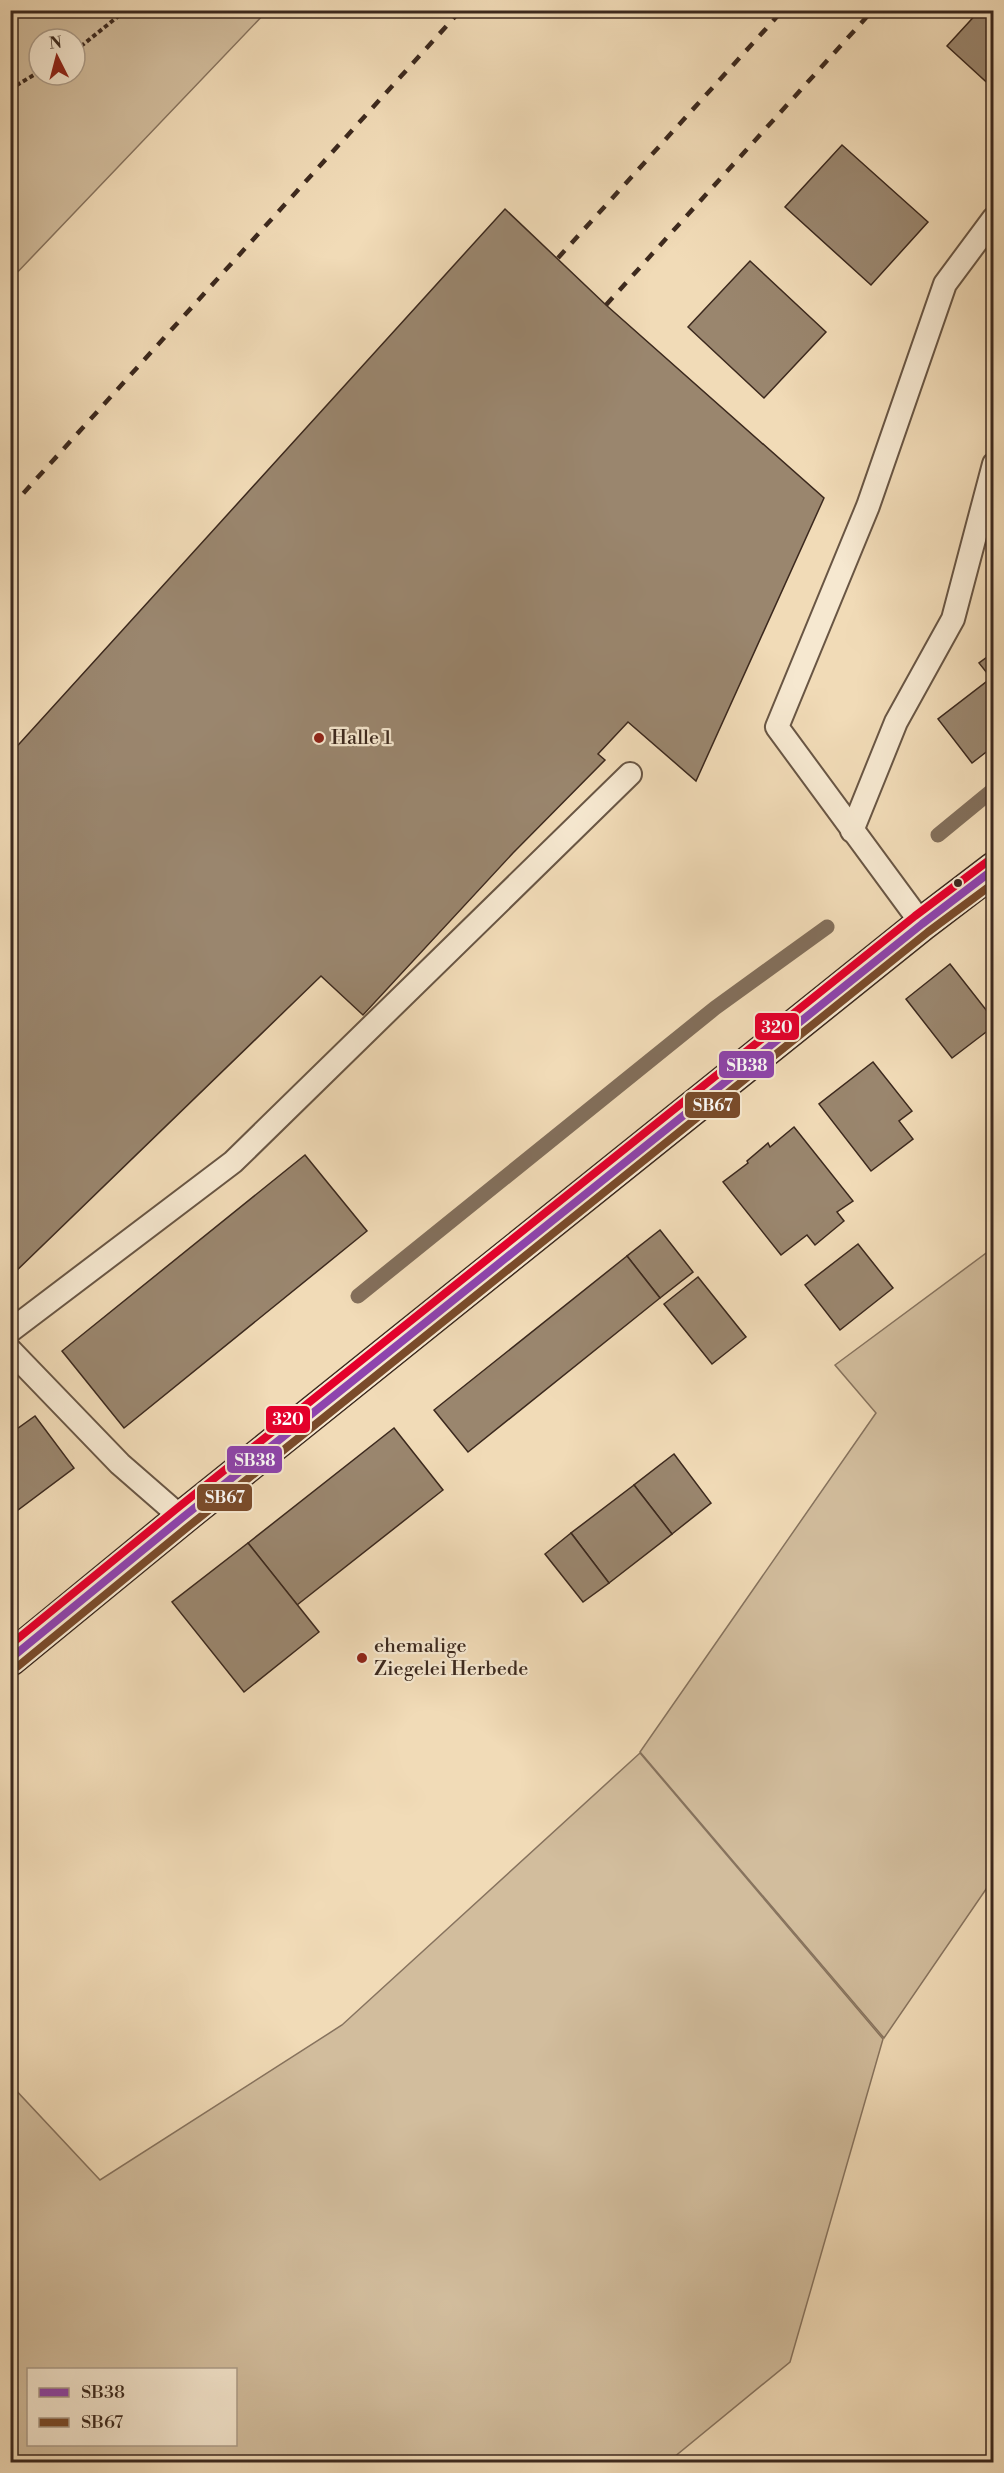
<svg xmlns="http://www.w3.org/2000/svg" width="1004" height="2473" font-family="'Libre Bodoni',serif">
  <rect width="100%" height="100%" fill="#f1dbb7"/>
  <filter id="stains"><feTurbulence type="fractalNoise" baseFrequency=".00333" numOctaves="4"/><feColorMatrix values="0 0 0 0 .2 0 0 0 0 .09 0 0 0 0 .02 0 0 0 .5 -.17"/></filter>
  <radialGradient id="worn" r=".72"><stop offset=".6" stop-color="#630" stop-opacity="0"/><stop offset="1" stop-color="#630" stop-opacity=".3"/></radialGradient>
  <g fill="#d2bd9d" stroke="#87735e" stroke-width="1.5" fill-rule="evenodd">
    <path d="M11 10 267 11 11 279 10 11ZM39 39H75V75H39Z"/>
    <path d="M993 1248V1879L884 2038 640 1752 876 1413 835 1365Z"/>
    <path d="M640 1753 883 2039 790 2362 668 2462H11V2085L100 2180 342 2025ZM28 2370H236V2444H28Z"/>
  </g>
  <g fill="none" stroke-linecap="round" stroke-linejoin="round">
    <g stroke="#836f5b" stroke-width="15">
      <path d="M938 835 994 789"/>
      <path d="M358 1296 715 1008 827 927"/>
    </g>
  </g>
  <g fill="#9a866e" stroke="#3c291e" stroke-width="1.5">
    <path d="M980 10H994V89L947 46Z"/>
    <path d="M842 145 928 222 871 285 785 207Z"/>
    <path d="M505 209 606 305 824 498 696 781 628 722 598 754 605 760 513 853 363 1015 321 976 11 1276 10 754Z"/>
    <path d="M750 261 826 332 764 398 688 327Z"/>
    <path d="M994 652V746L972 763 938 719 991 678 979 663Z"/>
    <path d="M950 964 994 1020V1026L952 1058 906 999Z"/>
    <path d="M873 1062 912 1111 899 1121 913 1139 871 1171 819 1104Z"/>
    <path d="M794 1127 853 1201 837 1212 844 1221 815 1245 807 1235 781 1255 723 1182 748 1163 747 1161 768 1143 770 1147Z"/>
    <path d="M305 1155 367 1231 124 1428 62 1351Z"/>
    <path d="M660 1230 693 1272 660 1298 627 1256Z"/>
    <path d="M858 1244 893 1288 840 1330 805 1285Z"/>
    <path d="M627 1256 660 1298 468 1452 434 1410Z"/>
    <path d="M698 1277 746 1337 712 1364 664 1304Z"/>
    <path d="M35 1416 74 1468 10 1516V1434Z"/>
    <path d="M394 1428 443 1490 297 1605 248 1543Z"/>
    <path d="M674 1454 711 1503 672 1534 634 1485Z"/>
    <path d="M634 1485 672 1534 609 1583 571 1533Z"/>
    <path d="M571 1533 609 1583 583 1602 545 1554Z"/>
    <path d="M248 1543 319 1632 244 1692 172 1602Z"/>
  </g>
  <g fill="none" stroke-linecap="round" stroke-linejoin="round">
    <defs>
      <g id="lane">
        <path d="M852 831 896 722 953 619 994 464"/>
        <path d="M922 924 777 727 868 506 945 284 994 218"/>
        <path d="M10 1331 233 1162 630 774"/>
        <path d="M10 1350 120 1464 182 1518"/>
      </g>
      <path id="secondary" d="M10 1659 182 1518 922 924 994 869"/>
    </defs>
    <use href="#lane" stroke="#695644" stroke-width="26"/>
    <use href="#secondary" stroke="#3c291e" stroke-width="36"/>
    <g stroke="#3c291e" stroke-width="4" stroke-dasharray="4.5 3" stroke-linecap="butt">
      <path d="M75 51 126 10"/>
      <path d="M10 89 39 72"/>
    </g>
    <use href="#lane" stroke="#f6e8d0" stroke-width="22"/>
    <use href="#secondary" stroke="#f6e8d0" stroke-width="33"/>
    <g stroke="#3c291e" stroke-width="4.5" stroke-dasharray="10 10" stroke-linecap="butt">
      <path d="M558 258 783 10"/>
      <path d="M606 305 873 10"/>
      <path d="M10 508 461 10"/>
    </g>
    <defs>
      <path id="bus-1" d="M10 1659 182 1518 922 924 994 869"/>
      <path id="bus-2" d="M17 1667 189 1526 928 932 994 883"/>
      <path id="bus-3" d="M10 1645 175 1510 915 916 988 861"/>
    </defs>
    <use href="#bus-1" stroke="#f6e8d0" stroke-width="12"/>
    <use href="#bus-2" stroke="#f6e8d0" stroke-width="12"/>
    <use href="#bus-3" stroke="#f6e8d0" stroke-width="12"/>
    <use href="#bus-1" stroke="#8e44ad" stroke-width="8"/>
    <use href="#bus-2" stroke="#7a4b2a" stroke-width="8"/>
    <use href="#bus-3" stroke="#e4002b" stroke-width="8"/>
  </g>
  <g fill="#8f2418" stroke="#f6e8d0" stroke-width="2">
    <circle cx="319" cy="738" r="6"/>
    <circle cx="362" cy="1658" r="6"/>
  </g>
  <circle fill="#3c291e" stroke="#f6e8d0" stroke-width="2" cx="958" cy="883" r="5"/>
  <g text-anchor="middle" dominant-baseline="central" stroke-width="4.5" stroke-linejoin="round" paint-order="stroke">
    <g font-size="20" fill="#3c291e" stroke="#f6e8d0" text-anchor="start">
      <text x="331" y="738">Halle 1</text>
      <text x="374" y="1646">ehemalige<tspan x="374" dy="23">Ziegelei Herbede</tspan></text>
    </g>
  </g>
  <g stroke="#f6e8d0" stroke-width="2">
    <rect x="754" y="1012" width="46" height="29" rx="6" fill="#e4002b"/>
    <rect x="718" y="1050" width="57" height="29" rx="6" fill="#8e44ad"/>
    <rect x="684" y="1091" width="57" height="28" rx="6" fill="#7a4b2a"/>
    <rect x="265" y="1405" width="46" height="29" rx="6" fill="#e4002b"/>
    <rect x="226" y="1445" width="57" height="29" rx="6" fill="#8e44ad"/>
    <rect x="196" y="1483" width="57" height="29" rx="6" fill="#7a4b2a"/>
  </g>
  <g font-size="16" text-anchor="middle" font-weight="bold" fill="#fff">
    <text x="777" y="1033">320</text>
    <text x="747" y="1071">SB38</text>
    <text x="713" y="1111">SB67</text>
    <text x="288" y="1425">320</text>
    <text x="255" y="1466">SB38</text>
    <text x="225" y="1503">SB67</text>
  </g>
  <rect width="1004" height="2473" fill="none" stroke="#f1dbb7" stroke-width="36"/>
  <rect x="12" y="12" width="980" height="2449" fill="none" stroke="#3c291e" stroke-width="3"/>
  <rect x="18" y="18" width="968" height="2437" fill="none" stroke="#3c291e" stroke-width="1.5"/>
  <rect x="27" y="2368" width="210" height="78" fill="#f6e8d0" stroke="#ac9c89" stroke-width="1.5"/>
  <rect x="39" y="2388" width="30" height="9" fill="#8e44ad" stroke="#ac9c89" stroke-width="1.5"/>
  <text x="81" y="2398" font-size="18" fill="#3c291e">SB38</text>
  <rect x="39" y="2418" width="30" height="9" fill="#7a4b2a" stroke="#ac9c89" stroke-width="1.5"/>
  <text x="81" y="2428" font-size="18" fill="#3c291e">SB67</text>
  <g transform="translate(57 57) rotate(354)"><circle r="28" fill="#f6e8d0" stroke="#ac9c89" stroke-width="1.5"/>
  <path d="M0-4.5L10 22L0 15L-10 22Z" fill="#8f2418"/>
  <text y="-9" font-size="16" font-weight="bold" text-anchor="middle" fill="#3c291e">N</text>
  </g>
  <rect width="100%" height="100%" filter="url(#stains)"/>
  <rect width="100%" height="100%" fill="url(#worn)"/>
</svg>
